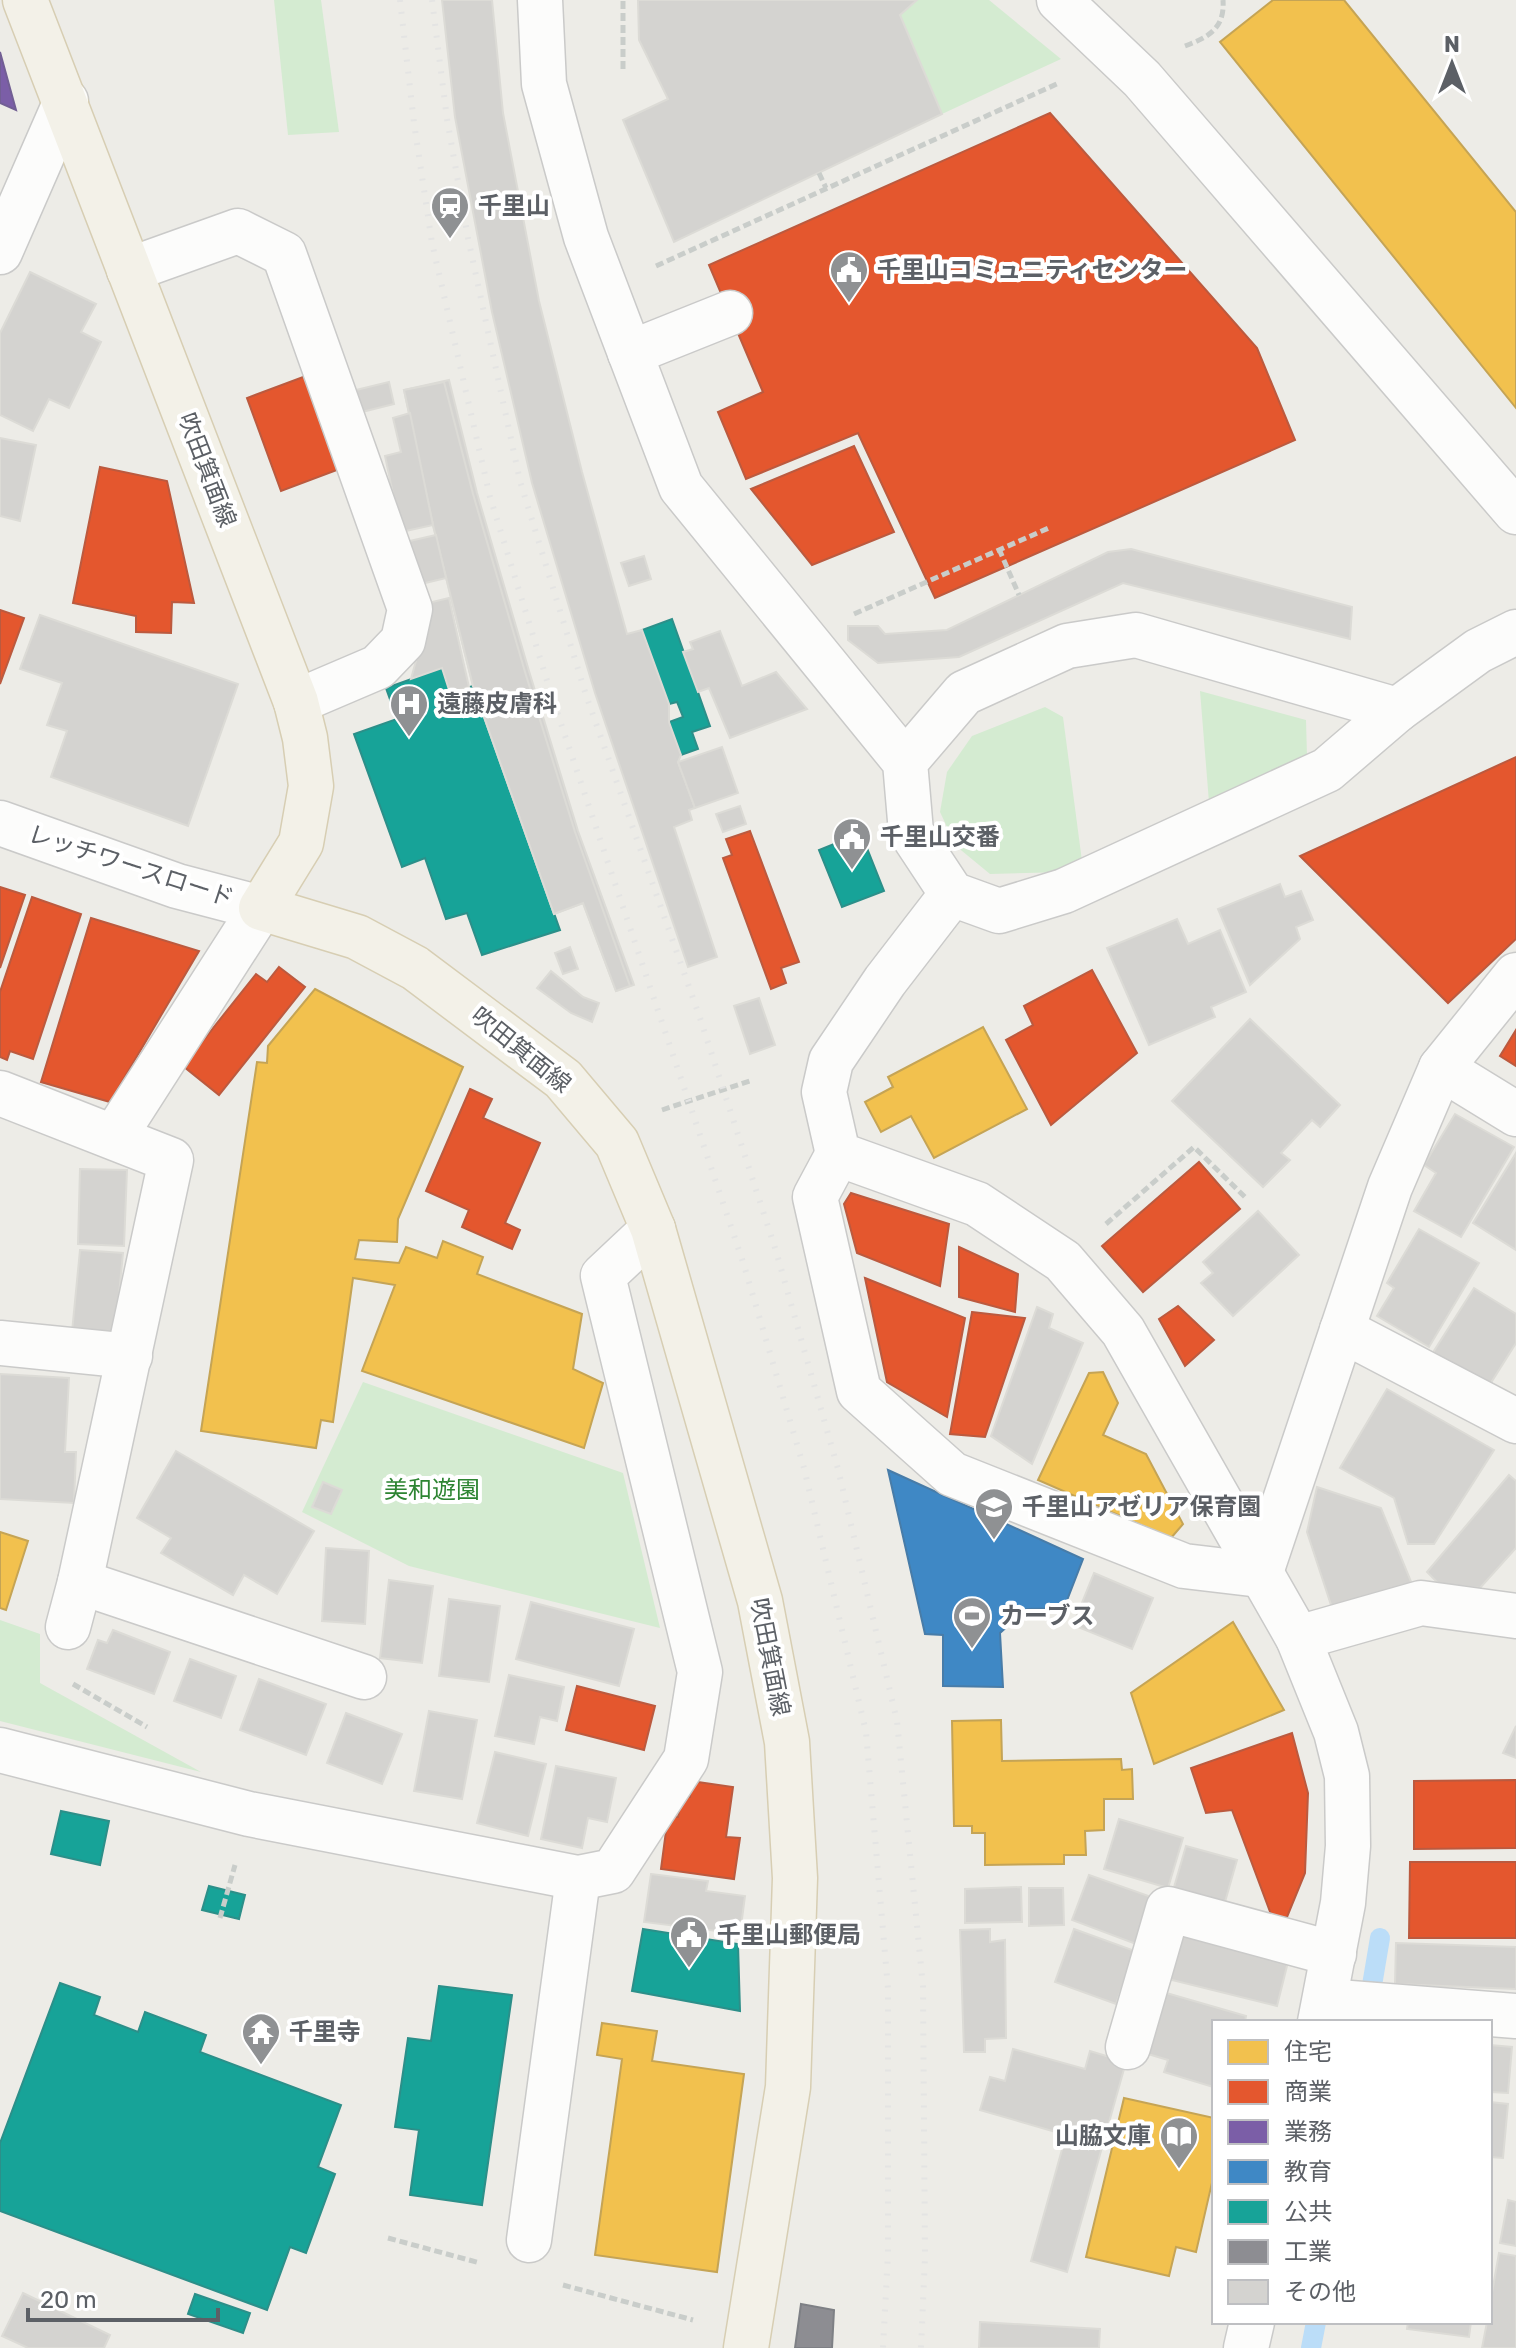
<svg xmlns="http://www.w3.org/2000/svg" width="1516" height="2348" font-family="Rubik,'Noto Sans JP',sans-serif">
  <rect width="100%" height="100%" fill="#edece7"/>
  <g fill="#d4ebd1">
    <path d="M274 0H321L339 132 288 135Z"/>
    <path d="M917 0H989L1061 59 942 114 900 15Z"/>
    <path d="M1200 691 1306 720 1307 756 1209 802Z"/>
    <path d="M1045 707 1063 717 1082 861 1065 872 990 874 956 846 940 812 947 772 972 736Z"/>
    <path d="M363 1382 623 1473 660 1628 409 1566 302 1512Z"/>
    <path d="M0 1620 40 1634V1683L201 1772 0 1721Z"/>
  </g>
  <g fill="#f2c14e" stroke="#c5a455" stroke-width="2">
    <path d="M1273 0H1344L1516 212V408L1220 42Z"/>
    <path d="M315 989 463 1067 398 1219 397 1242 359 1240 355 1259 399 1263 406 1247 437 1258 443 1241 483 1257 477 1274 582 1314 573 1369 603 1383 584 1448 362 1371 395 1285 353 1278 333 1422 321 1420 316 1448 201 1431 257 1062 267 1063 268 1046Z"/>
    <path d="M983 1027 1027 1109 934 1158 911 1116 881 1132 865 1102 893 1087 888 1077Z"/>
    <path d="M1103 1372 1118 1403 1103 1435 1146 1454 1183 1524 1171 1538 1038 1480 1089 1373Z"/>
    <path d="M0 1532 28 1541 6 1610 0 1608Z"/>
    <path d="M1233 1622 1284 1710 1154 1764 1131 1693Z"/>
    <path d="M1001 1720 1002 1761 1121 1759 1122 1770 1132 1769 1133 1799H1104V1830L1085 1831 1086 1855H1064V1864L985 1865V1833H972V1826H954L952 1721Z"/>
    <path d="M602 2023 657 2031 652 2061 744 2074 717 2272 595 2255 622 2059 597 2055Z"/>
    <path d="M1124 2098 1214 2118V2174L1196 2252 1176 2247 1169 2276 1086 2257Z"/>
  </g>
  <g fill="#e4572e" stroke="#bb5a3f" stroke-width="2">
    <path d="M1050 113 1257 348 1295 440 935 598 858 433 746 479 718 412 763 392 709 265Z"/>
    <path d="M311 374 345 467 281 491 247 398Z"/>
    <path d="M854 446 894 532 812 565 751 489Z"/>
    <path d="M100 467 167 481 194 603 172 602 171 633 136 632V616L73 603Z"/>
    <path d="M0 610 24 618 0 684Z"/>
    <path d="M1516 757V939L1448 1003 1300 856Z"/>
    <path d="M750 831 799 962 781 968 786 983 771 989 723 858 732 855 726 839Z"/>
    <path d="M0 887 25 895 0 968Z"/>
    <path d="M32 897 81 914 33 1059 10 1051 7 1060 0 1057V992Z"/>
    <path d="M91 918 199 951 110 1102 41 1082Z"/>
    <path d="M279 967 305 987 219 1095 183 1066 256 974 267 982Z"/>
    <path d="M1092 970 1137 1053 1051 1125 1006 1040 1033 1025 1024 1006Z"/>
    <path d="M1516 1030V1066L1500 1056Z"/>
    <path d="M470 1089 492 1099 483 1118 540 1143 505 1223 520 1230 512 1249 462 1227 469 1210 426 1191Z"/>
    <path d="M1199 1162 1240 1209 1143 1292 1102 1246Z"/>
    <path d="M851 1193 949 1224 940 1286 857 1253 844 1204Z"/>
    <path d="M959 1247 1018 1274 1015 1312 959 1297Z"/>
    <path d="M865 1278 965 1318 947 1417 887 1382Z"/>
    <path d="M1178 1306 1214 1340 1185 1366 1159 1319Z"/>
    <path d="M972 1312 1025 1318 985 1437 950 1434Z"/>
    <path d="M577 1686 655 1706 644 1750 566 1730Z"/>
    <path d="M1292 1733 1308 1793 1305 1873 1287 1917H1272L1232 1810 1206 1813 1191 1768Z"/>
    <path d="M1516 1780V1848L1414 1849V1781Z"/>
    <path d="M691 1781 733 1787 726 1837 740 1838 734 1879 661 1869 668 1816 678 1817 682 1796 690 1797Z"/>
    <path d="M1410 1862H1516V1938H1409Z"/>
  </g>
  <path fill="#7b5ea7" stroke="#725f94" stroke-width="2" d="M0 52 16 110 0 103Z"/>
  <path fill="#3f88c5" stroke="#487ca8" stroke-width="2" d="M888 1470 1083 1559 1064 1608 1027 1609 1000 1633 1003 1687 943 1686V1635L925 1634Z"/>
  <g fill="#17a398" stroke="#2c8f89" stroke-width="2">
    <path d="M672 619 710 726 692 732 698 749 681 755 669 722 683 717 677 702 669 704 642 630Z"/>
    <path d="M442 668 450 693 473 686 560 930 482 955 467 913 446 919 425 858 402 867 354 734 397 719 386 688Z"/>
    <path d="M861 833 884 891 842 907 819 850Z"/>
    <path d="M61 1811 109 1821 100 1865 51 1854Z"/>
    <path d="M209 1886 245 1895 239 1919 202 1910Z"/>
    <path d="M643 1929 738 1944 740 2011 632 1991Z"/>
    <path d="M60 1983 100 1997 94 2015 138 2032 145 2012 206 2035 200 2052 341 2105 318 2167 335 2174 306 2253 290 2247 267 2310 0 2211V2143Z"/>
    <path d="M439 1986 512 1995 482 2205 410 2195 419 2130 395 2127 408 2038 431 2041Z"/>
    <path d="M195 2294 250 2313 243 2333 188 2314Z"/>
  </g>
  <path fill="#8d8d92" stroke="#7e8085" stroke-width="2" d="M801 2304 834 2310 832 2348H795Z"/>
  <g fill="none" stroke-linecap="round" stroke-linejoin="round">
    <g stroke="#bbddf8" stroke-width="20">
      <path d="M1368 2009 1380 1938"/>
      <path d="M1311 2348 1316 2322"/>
    </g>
  </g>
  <g fill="#d4d3d0" stroke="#dcdbd6" stroke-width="2">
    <path d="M442 0H492L503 113 539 301 582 472 627 634 642 630 669 704V722L681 755 678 762 695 808 689 810 692 820 674 827 717 957 688 967 595 693 532 483 492 312 455 117Z"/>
    <path d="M638 0H917L900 15 942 114 674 242 623 120 668 99 639 40Z"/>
    <path d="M30 272 96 304 81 332 101 342 69 408 49 399 33 431 0 415V333Z"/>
    <path d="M449 380 477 493 529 671 578 831 634 985 616 991 583 903 554 914 473 686 433 525 404 390Z"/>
    <path d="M389 382 394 404 362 412 356 390Z"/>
    <path d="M444 382 473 494 525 672 575 832 630 986 616 991 583 903 554 914 473 686 433 525 404 390Z"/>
    <path d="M410 413 433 525 401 532 385 456 401 452 393 418Z"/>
    <path d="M0 438 36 445 20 521 0 516Z"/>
    <path d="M436 535 446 578 421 584 401 543Z"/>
    <path d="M1131 549 1352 607 1350 639 1123 583 959 657 878 663 848 640V626H878L885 634 947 630 1108 552Z"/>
    <path d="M644 556 651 579 629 586 621 563Z"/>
    <path d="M449 598 469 687 450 693 442 668 411 679 432 602Z"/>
    <path d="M40 615 238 684 188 826 51 777 67 731 47 725 62 683 20 669Z"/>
    <path d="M720 631 742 686 776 672 807 709 730 738 709 688 698 692 683 652 693 649 690 642Z"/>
    <path d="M722 747 738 793 695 808 678 762Z"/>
    <path d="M740 806 746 824 723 832 716 814Z"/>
    <path d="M1280 884 1285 897 1301 891 1313 920 1296 927 1300 939 1250 985 1218 909Z"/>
    <path d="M1177 919 1188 944 1220 930 1246 992 1211 1007 1215 1017 1149 1045 1107 948Z"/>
    <path d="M570 947 578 969 563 974 555 953Z"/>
    <path d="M551 971 583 997 599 1003 592 1022 571 1013 537 988Z"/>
    <path d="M759 998 775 1045 750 1054 734 1006Z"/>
    <path d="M1250 1019 1340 1105 1320 1127 1312 1120 1281 1153 1290 1160 1263 1187 1172 1101Z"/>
    <path d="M1455 1114 1514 1147 1461 1237 1414 1211 1436 1173 1424 1165Z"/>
    <path d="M1516 1153V1250L1473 1223Z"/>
    <path d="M80 1169 127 1170 124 1246 78 1244Z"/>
    <path d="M1258 1211 1299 1255 1233 1316 1201 1283 1213 1273 1203 1262Z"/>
    <path d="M1419 1229 1479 1263 1429 1347 1377 1316 1394 1288 1387 1283Z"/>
    <path d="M80 1250 123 1253 115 1336 72 1332Z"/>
    <path d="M1474 1288 1516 1314V1343L1487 1389 1432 1354Z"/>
    <path d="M1037 1307 1053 1314 1049 1328 1083 1343 1032 1464 991 1436Z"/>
    <path d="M0 1374 69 1378 65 1452H76L74 1503 0 1499Z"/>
    <path d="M1387 1389 1494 1450 1434 1544H1408L1394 1498 1340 1468Z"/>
    <path d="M176 1451 314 1531 277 1594 244 1575 233 1595 161 1553 171 1538 137 1518Z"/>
    <path d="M1509 1475 1516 1481V1548L1480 1588 1439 1584 1427 1572Z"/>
    <path d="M323 1482 342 1490 331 1514 312 1507Z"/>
    <path d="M1317 1487 1381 1508 1414 1589 1333 1611 1307 1532Z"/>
    <path d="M326 1548 369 1551 365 1624 322 1621Z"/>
    <path d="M1094 1573 1153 1598 1132 1649 1073 1625Z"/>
    <path d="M389 1580 433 1586 422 1663 380 1658Z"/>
    <path d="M449 1599 500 1606 489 1682 439 1676Z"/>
    <path d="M531 1602 634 1629 619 1686 516 1659Z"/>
    <path d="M113 1630 170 1652 154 1694 87 1669 98 1640 107 1643Z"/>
    <path d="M190 1659 236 1676 221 1718 174 1701Z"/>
    <path d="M509 1675 564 1687 557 1721 540 1717 534 1744 495 1736Z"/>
    <path d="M259 1679 326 1704 306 1755 240 1730Z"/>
    <path d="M429 1711 477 1720 462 1799 414 1791Z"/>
    <path d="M346 1713 402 1734 382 1784 327 1763Z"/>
    <path d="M1516 1726V1758L1503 1753Z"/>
    <path d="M495 1752 546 1764 528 1836 477 1823Z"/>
    <path d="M556 1766 616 1778 607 1822 588 1818 582 1848 541 1839Z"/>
    <path d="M1119 1819 1183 1838 1168 1888 1104 1869Z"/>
    <path d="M1186 1846 1237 1860 1221 1916 1170 1901Z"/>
    <path d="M651 1874 708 1881 706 1891 745 1896 740 1934 644 1922Z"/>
    <path d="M1089 1875 1160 1900 1144 1947 1072 1920Z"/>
    <path d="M1021 1887 1022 1922 965 1923V1889Z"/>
    <path d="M1029 1888H1063L1064 1925 1029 1926Z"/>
    <path d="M1175 1917 1292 1946 1277 2006 1160 1977Z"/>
    <path d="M990 1929V1942L1005 1940 1006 2038 985 2039V2052H964L960 1930Z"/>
    <path d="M1074 1929 1135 1951 1116 2004 1055 1982Z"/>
    <path d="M1396 1943 1516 1947V1989L1395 1984Z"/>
    <path d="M1156 1990 1246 2016 1245 2022H1214L1213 2087 1164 2072 1168 2060 1138 2051Z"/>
    <path d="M1490 2045 1512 2047 1508 2093 1490 2092Z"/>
    <path d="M1013 2049 1085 2069 1090 2051 1126 2062 1067 2272 1031 2261 1066 2135 980 2110 990 2077 1005 2081Z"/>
    <path d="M1490 2102 1508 2104 1503 2158 1490 2157Z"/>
    <path d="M1508 2200 1516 2202V2246L1500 2243Z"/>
    <path d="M1499 2253 1516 2256V2348H1482L1487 2322H1490V2304Z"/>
    <path d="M23 2293 110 2335 104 2348H28L2 2336Z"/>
    <path d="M980 2322 1100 2329 1099 2348H979Z"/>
    <path d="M1408 2322H1471L1469 2337 1407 2329Z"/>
  </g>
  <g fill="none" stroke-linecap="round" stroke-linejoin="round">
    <defs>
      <g id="minor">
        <path d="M540 0 544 84 586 237 681 487 905 762 911 832 952 894 999 911 1064 891 1327 770 1397 710 1136 635 1067 646 964 693 905 762"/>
        <path d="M1059 0 1142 79 1516 512"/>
        <path d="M0 252 66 101"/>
        <path d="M129 270 238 231 284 254 410 609 403 641 378 667 296 702"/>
        <path d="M630 353 730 313"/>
        <path d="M1397 710 1478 651 1516 632"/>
        <path d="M0 823 177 886 261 908 114 1137"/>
        <path d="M952 894 885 981 831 1061 824 1092 838 1154 977 1204 1063 1261 1123 1331 1298 1638 1336 1732 1347 1776 1348 1846 1343 1903 1320 2022"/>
        <path d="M1441 1068 1516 1114"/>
        <path d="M0 1093 171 1160 80 1582 68 1627"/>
        <path d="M838 1154 815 1197 859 1391 952 1474 1184 1566 1260 1575 1390 1187 1441 1068 1516 975"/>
        <path d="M1342 1330 1516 1421"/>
        <path d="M0 1343 130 1356"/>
        <path d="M80 1582 364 1677"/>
        <path d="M1298 1638 1421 1603 1516 1616"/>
        <path d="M0 1750 249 1814 578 1878 613 1871 686 1759 700 1672 603 1276 653 1229"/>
        <path d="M1325 2001 1516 2016"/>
        <path d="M1128 2047 1168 1909 1334 1954"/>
        <path d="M529 2240 578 1878"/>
        <path d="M1246 2348 1252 2322"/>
      </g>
      <path id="major" d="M25 0 296 702 305 738 311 786 301 843 261 908 357 937 415 968 563 1079 617 1143 653 1229 760 1601 787 1742 795 1878 788 2087 746 2348"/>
    </defs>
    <use href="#minor" stroke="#cacac9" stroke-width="47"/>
    <use href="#major" stroke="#d7ceb3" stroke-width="47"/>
    <g stroke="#c9cdca" stroke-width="5" stroke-dasharray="8 4" stroke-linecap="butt">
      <path d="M1185 46C1209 37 1225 28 1223 0"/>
      <path d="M623 69V0"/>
      <path d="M819 173 826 188"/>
      <path d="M656 266 1059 83"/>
      <path d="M999 549 1019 595"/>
      <path d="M854 614 1051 527"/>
      <path d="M662 1110 750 1081"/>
      <path d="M1106 1224 1194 1147 1247 1199"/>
      <path d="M73 1684 147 1727"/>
      <path d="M220 1918 235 1865"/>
      <path d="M388 2238 480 2263"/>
      <path d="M563 2285 693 2320"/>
    </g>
    <use href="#minor" stroke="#fcfcfb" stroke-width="44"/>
    <use href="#major" stroke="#f3f1e8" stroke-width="44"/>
    <g stroke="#e4e4e3" stroke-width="6" stroke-dasharray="2 10" stroke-linecap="butt">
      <path d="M400 0 414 123 432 243 490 497 554 703 743 1262 804 1468 866 1732 888 1989V2253L883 2348"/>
      <path d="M432 0 447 119 468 238 520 481 586 695 700 1018 776 1251 838 1469 897 1721 923 1987 925 2257 921 2348"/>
    </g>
  </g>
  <defs>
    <symbol id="station-pin" viewBox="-11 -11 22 30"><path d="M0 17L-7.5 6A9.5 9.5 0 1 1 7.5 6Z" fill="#8f9193" stroke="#fff"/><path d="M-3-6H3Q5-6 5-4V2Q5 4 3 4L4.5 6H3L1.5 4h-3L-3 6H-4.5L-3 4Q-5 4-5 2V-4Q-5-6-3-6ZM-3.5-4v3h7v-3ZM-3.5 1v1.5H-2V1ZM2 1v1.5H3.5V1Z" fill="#fff"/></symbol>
    <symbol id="civic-pin" viewBox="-11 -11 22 30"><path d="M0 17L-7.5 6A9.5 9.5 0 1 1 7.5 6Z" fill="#8f9193" stroke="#fff"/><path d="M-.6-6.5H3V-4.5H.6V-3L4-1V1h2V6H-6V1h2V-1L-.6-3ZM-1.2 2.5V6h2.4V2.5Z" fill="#fff"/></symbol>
    <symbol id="hospital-pin" viewBox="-11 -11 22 30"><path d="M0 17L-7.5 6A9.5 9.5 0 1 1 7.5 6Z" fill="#8f9193" stroke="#fff"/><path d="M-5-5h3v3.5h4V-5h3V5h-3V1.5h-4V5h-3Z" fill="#fff"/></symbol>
    <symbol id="school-pin" viewBox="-11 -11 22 30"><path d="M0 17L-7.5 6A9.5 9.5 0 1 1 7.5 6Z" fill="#8f9193" stroke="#fff"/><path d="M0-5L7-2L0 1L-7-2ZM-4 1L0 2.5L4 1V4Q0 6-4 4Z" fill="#fff"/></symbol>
    <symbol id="stadium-pin" viewBox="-11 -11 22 30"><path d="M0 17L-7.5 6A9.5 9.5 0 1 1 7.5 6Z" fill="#8f9193" stroke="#fff"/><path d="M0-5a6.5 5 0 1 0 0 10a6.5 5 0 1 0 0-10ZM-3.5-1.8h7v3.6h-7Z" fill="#fff"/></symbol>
    <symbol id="temple-pin" viewBox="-11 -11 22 30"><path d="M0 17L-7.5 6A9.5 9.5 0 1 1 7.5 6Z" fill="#8f9193" stroke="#fff"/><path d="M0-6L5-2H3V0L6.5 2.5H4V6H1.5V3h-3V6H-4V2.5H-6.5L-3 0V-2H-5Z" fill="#fff"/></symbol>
    <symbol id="library-pin" viewBox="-11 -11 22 30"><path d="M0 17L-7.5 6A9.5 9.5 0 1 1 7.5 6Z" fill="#8f9193" stroke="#fff"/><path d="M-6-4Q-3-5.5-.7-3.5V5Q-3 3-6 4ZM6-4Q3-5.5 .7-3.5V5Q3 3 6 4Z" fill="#fff"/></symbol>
  </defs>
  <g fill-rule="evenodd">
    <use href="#station-pin" x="428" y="184" width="44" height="60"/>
    <use href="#civic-pin" x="827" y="248" width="44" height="60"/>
    <use href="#hospital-pin" x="387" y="682" width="44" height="60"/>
    <use href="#civic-pin" x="830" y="815" width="44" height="60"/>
    <use href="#school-pin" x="972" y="1485" width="44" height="60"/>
    <use href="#stadium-pin" x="950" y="1594" width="44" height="60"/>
    <use href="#civic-pin" x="667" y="1913" width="44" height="60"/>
    <use href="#temple-pin" x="239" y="2010" width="44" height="60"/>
    <use href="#library-pin" x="1157" y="2114" width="44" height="60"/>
  </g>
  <g text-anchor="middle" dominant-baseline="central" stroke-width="8" stroke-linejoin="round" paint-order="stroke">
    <g font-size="24" font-weight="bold" fill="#5c6066" stroke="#fff" text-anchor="start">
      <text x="478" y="206">千里山</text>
      <text x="877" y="270">千里山コミュニティセンター</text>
      <text x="437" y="704">遠藤皮膚科</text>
      <text x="880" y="837">千里山交番</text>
      <text x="1022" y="1507">千里山アゼリア保育園</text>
      <text x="1000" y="1616">カーブス</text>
      <text x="717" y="1935">千里山郵便局</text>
      <text x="289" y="2032">千里寺</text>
      <text x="1151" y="2136" text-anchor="end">山脇文庫</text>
    </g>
    <g font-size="24" fill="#5c6066" stroke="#fff">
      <text transform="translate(207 470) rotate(69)">吹田箕面線</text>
      <text transform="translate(131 866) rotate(18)">レッチワースロード</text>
      <text transform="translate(521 1050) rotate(39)">吹田箕面線</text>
      <text transform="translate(770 1657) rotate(79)">吹田箕面線</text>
    </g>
    <g font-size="24" fill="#2d8432" stroke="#fff">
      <text x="432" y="1490">美和遊園</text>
    </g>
  </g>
  <rect x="1212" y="2020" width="280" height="304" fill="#ffffff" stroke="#bebfc2" stroke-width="2"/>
  <rect x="1228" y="2040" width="40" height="24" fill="#f2c14e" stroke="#bebfc2" stroke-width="2"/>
  <text x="1284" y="2060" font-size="24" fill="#5c6066">住宅</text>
  <rect x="1228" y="2080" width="40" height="24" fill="#e4572e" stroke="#bebfc2" stroke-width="2"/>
  <text x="1284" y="2100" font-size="24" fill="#5c6066">商業</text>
  <rect x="1228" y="2120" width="40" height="24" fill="#7b5ea7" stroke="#bebfc2" stroke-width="2"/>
  <text x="1284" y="2140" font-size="24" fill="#5c6066">業務</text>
  <rect x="1228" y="2160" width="40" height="24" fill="#3f88c5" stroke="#bebfc2" stroke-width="2"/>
  <text x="1284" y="2180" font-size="24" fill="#5c6066">教育</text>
  <rect x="1228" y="2200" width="40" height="24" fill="#17a398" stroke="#bebfc2" stroke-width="2"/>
  <text x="1284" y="2220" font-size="24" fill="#5c6066">公共</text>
  <rect x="1228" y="2240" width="40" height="24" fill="#8d8d92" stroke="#bebfc2" stroke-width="2"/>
  <text x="1284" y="2260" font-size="24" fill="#5c6066">工業</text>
  <rect x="1228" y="2280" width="40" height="24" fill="#d4d3d0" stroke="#bebfc2" stroke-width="2"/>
  <text x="1284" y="2300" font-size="24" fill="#5c6066">その他</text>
  <g transform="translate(1452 64)" stroke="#ffffff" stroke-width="6" paint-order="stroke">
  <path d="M0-6L14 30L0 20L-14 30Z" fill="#5c6066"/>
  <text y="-12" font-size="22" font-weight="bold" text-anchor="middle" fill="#5c6066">N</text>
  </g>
  <path d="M28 2308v12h190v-12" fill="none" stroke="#5c6066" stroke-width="4"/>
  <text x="40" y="2308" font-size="24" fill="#5c6066" stroke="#ffffff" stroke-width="6" paint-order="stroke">20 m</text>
</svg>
